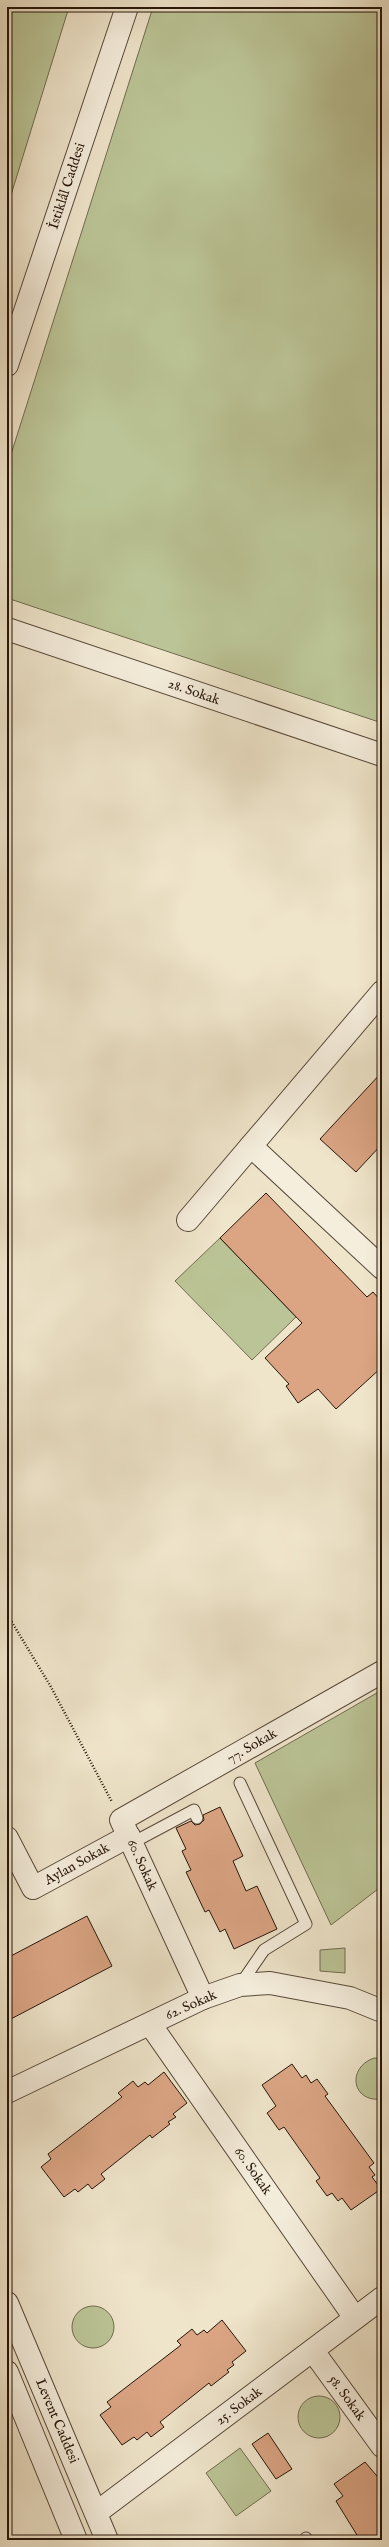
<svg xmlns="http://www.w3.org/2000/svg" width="389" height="2547" font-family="'IM FELL English',serif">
  <rect width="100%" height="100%" fill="#efe5cb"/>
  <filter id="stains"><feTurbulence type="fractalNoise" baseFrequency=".005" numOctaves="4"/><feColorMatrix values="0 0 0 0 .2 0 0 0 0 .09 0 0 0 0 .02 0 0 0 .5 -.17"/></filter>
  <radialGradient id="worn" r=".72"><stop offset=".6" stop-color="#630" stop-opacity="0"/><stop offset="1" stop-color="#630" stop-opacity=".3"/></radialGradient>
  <g fill="#bbc496" stroke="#706c50">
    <path d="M7 7H69L7 208Z"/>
    <path d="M153 7H382V723L7 598V467Z"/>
    <path d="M220 1238 296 1317 252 1360 175 1281Z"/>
    <path d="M382 1690V1886L331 1925 255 1763Z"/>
    <path d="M345 1948V1973L320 1971V1950Z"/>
    <path d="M374 2058 382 2059V2099C352 2103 346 2068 374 2058Z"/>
    <circle cx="93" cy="2327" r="21"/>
    <circle cx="319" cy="2417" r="21"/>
    <path d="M240 2448 271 2491 236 2516 206 2473Z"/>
  </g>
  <g fill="#dba584" stroke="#26150a">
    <path d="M382 1072V1144L356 1172 320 1139Z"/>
    <path d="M266 1193 367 1297 373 1292 382 1302V1367L336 1409 318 1389 298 1403 286 1386 289 1384 265 1358 302 1323 220 1238Z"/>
    <path d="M220 1807 243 1856 233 1861 246 1891 257 1886 277 1929 234 1949 225 1929 220 1932 209 1910 205 1912 186 1872 191 1870 182 1851 186 1849 176 1828 191 1821 195 1825 200 1824 204 1820 203 1815Z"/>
    <path d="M87 1916 112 1966 7 2021V1958Z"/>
    <path d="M292 2064 302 2078 306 2075 311 2083 317 2079 328 2094 325 2096 374 2163 369 2167 375 2175 372 2177 381 2189 351 2210 342 2198 338 2201 332 2193 327 2196 316 2181 320 2178 284 2127 279 2130 267 2113 276 2106 262 2085Z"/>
    <path d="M164 2072 187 2103 173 2114 176 2117 168 2122 170 2124 152 2138 150 2135 101 2174 105 2179 92 2189 88 2184 78 2192 75 2189 64 2197 41 2167 51 2159 48 2154 122 2097 118 2093 133 2081 138 2087 145 2082 148 2085Z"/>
    <path d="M222 2320 246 2351 232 2362 234 2365 227 2370 229 2372 211 2386 209 2383 160 2422 164 2427 151 2437 147 2432 137 2440 134 2437 122 2445 100 2415 111 2407 107 2402 181 2345 177 2341 192 2329 197 2335 204 2330 207 2333Z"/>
    <path d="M268 2433 292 2469 276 2479 252 2444Z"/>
    <path d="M365 2462 382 2482V2540H360L336 2501 343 2496 334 2484Z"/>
  </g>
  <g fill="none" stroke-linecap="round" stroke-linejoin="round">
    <defs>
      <g id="service">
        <path d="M132 1843 194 1810 197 1818"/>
        <path d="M240 1985 264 1950 306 1924 240 1783"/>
        <path d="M306 2538 307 2540"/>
      </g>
      <g id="minor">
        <path d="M7 629 382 755"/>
        <path d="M251 1146 382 1268"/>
        <path d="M188 1220 382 992"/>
        <path d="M7 1838 33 1888 129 1836"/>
        <path d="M203 1998 121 1820 382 1672"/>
        <path d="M150 2024 355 2318"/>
        <path d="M7 2092 203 1998 240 1985 270 1983 350 1998 382 2011"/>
        <path d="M313 2351 382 2446"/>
        <path d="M96 2513 382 2298"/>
      </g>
      <g id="tertiary">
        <path d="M7 365 127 7"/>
        <path d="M7 2303 107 2540"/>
        <path d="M7 2372 76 2540"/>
      </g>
    </defs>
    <use href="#service" stroke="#58493a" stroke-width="13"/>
    <use href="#minor" stroke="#58493a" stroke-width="24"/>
    <use href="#tertiary" stroke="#58493a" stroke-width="24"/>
    <path stroke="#26150a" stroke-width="2.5" stroke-dasharray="1 2" stroke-linecap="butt" d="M7 1614 51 1687 112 1802"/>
    <use href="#service" stroke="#f5eedd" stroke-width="11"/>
    <use href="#minor" stroke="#f5eedd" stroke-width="22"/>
    <use href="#tertiary" stroke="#f5eedd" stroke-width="22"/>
  </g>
  <g text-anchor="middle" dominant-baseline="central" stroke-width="3" stroke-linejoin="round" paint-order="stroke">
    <g font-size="14" fill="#26150a" stroke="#f5eedd">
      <text transform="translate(67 186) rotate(-72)">İstiklâl Caddesi</text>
      <text transform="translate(194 692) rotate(19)">28. Sokak</text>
      <text transform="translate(252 1746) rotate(-30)">77. Sokak</text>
      <text transform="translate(77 1864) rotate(-29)">Aylan Sokak</text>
      <text transform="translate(142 1865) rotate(66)">60. Sokak</text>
      <text transform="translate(191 2005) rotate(-24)">62. Sokak</text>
      <text transform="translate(253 2171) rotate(55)">60. Sokak</text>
      <text transform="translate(347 2398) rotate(54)">58. Sokak</text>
      <text transform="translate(239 2406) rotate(-37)">25. Sokak</text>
      <text transform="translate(57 2421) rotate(67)">Levent Caddesi</text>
    </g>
  </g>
  <rect width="389" height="2547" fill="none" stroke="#efe5cb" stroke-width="24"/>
  <rect x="8" y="8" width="373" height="2531" fill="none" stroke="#26150a" stroke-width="2"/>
  <rect x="12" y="12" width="365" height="2523" fill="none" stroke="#26150a"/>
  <rect width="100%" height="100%" filter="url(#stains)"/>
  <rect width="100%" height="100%" fill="url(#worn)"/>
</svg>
